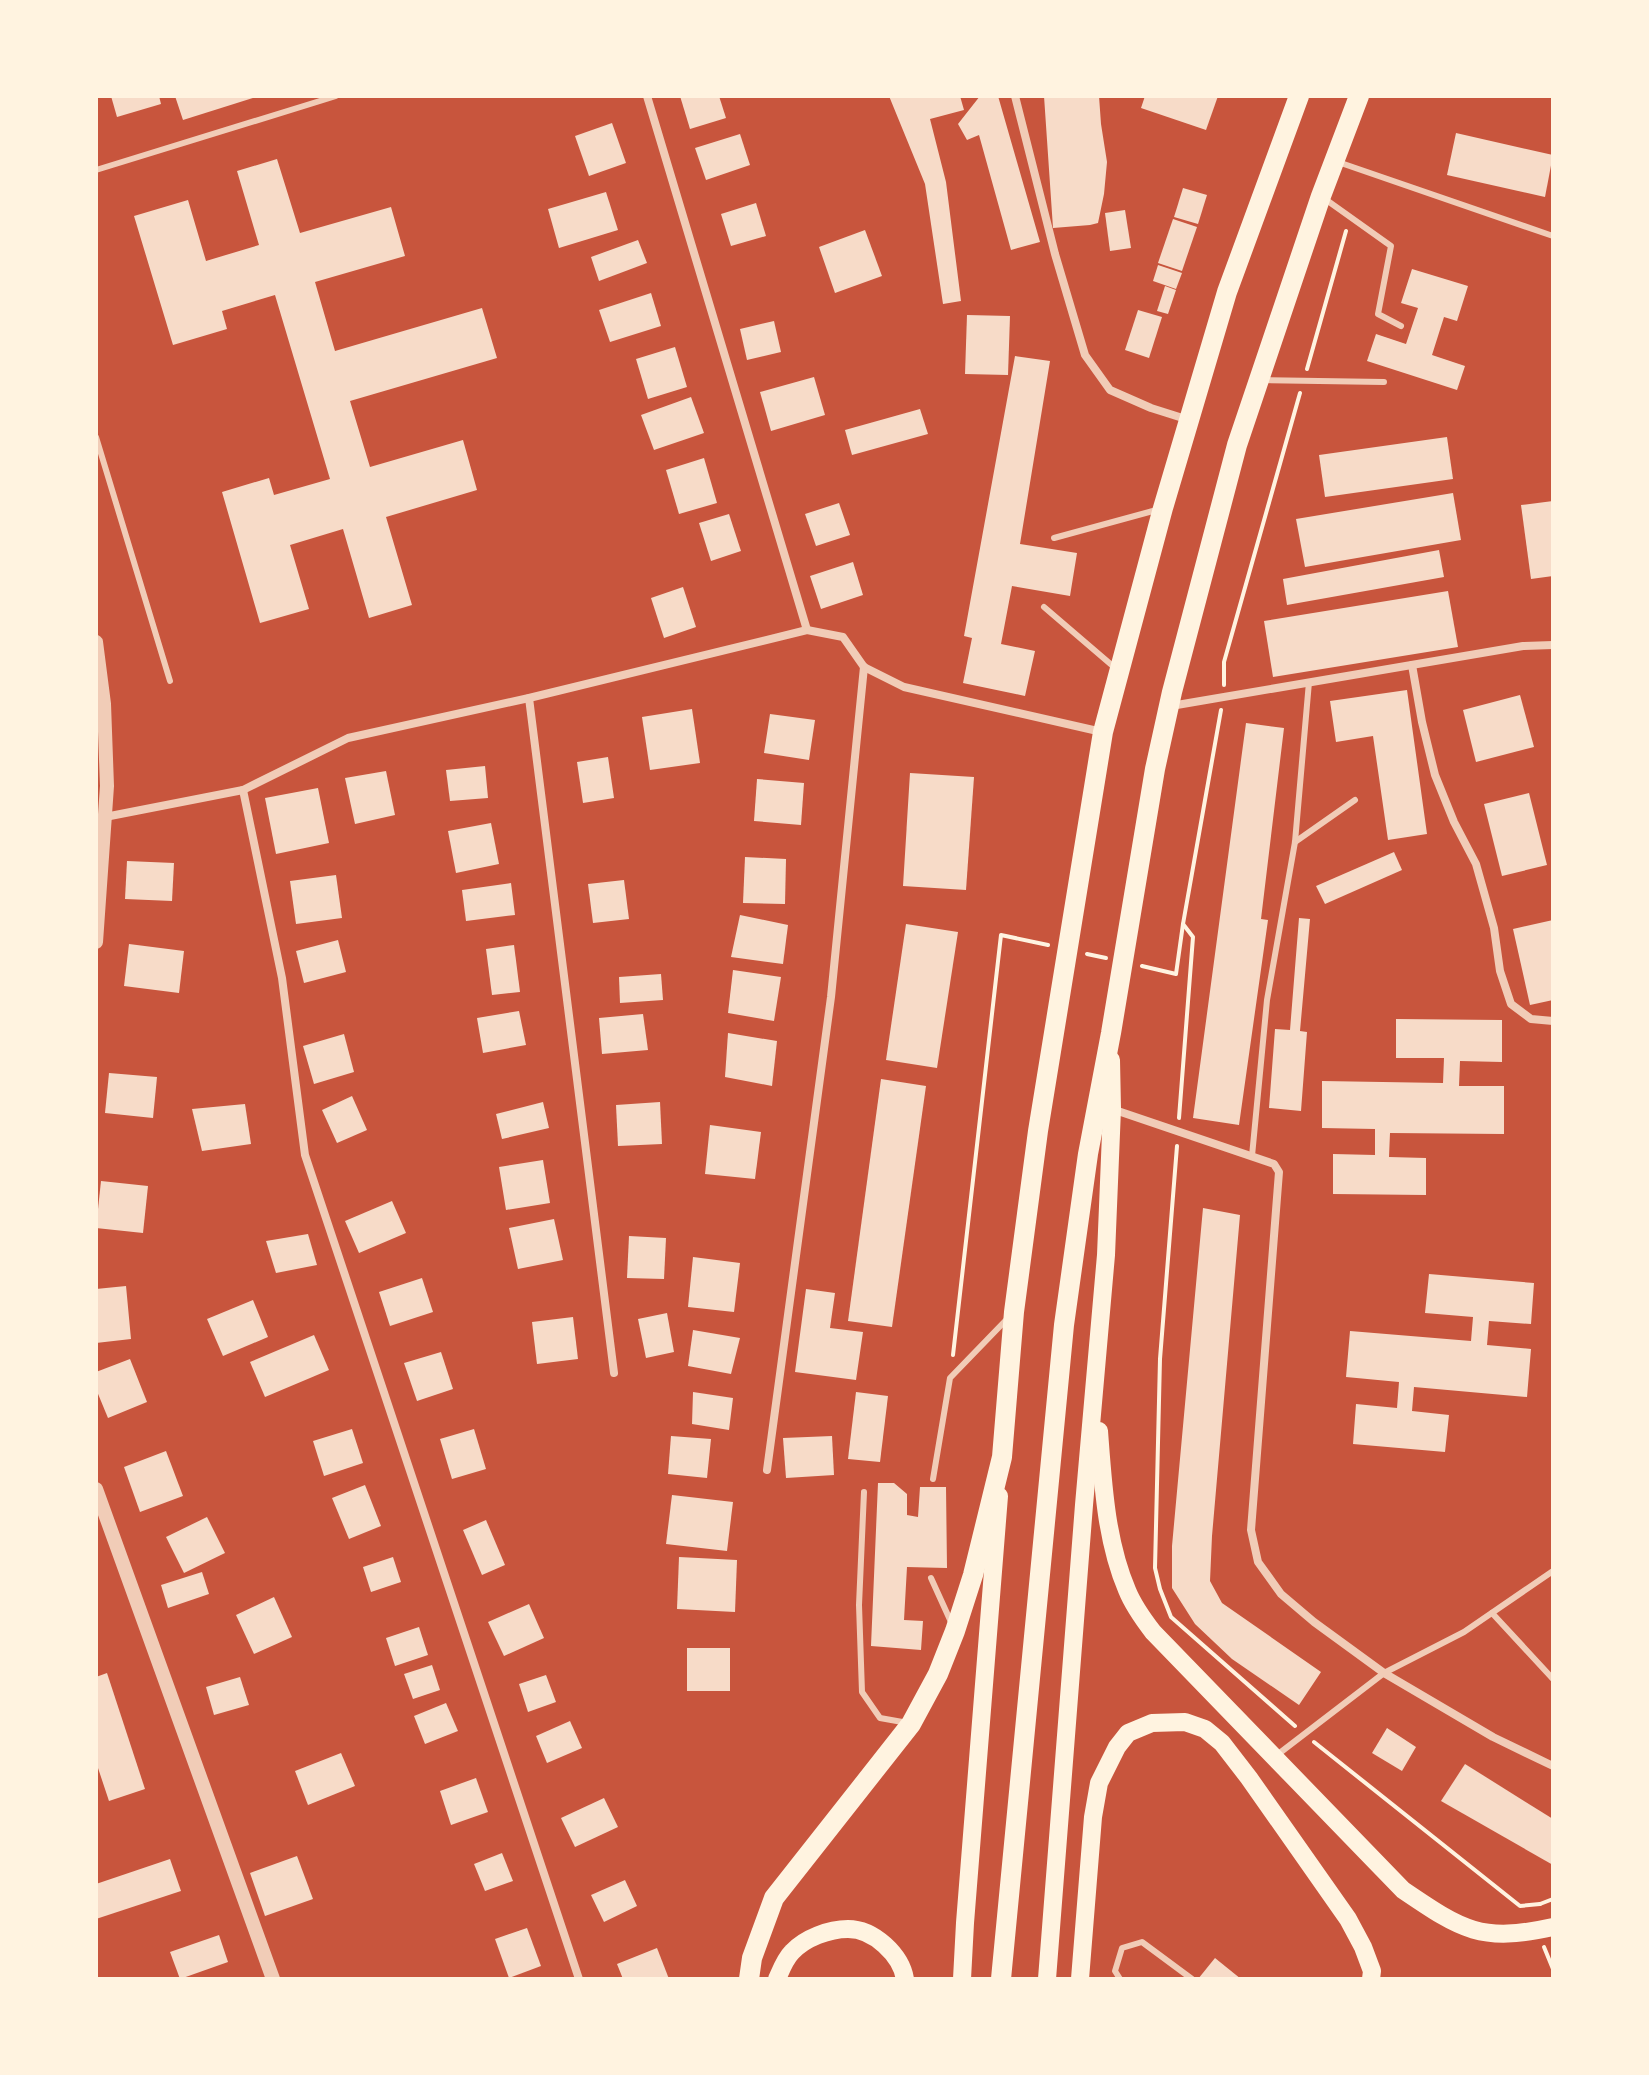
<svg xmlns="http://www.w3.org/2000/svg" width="1649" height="2075" font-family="Roboto,sans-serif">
  <rect width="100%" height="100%" fill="#c8553d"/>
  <g fill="#f7dbc8">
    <path d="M111 96H159L161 104 117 117Z"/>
    <path d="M175 96H255L256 97 183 120Z"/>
    <path d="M680 96H719L726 118 690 129Z"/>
    <path d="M889 96H960L964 110 930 119 946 182 961 301 943 304 925 184Z"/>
    <path d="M980 96H998L1040 242 1011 250 979 135 967 140 958 124Z"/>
    <path d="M1044 96H1099L1101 124 1107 162 1104 194 1098 223 1090 225 1053 228Z"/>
    <path d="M1145 96H1218L1206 130 1141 108Z"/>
    <path d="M612 123 626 163 589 176 575 136Z"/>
    <path d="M1456 133 1553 155 1545 197 1447 175Z"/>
    <path d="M740 134 750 165 706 180 695 148Z"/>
    <path d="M277 159 300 233 391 207 405 256 315 282 335 351 482 308 497 358 350 401 370 467 463 440 477 490 386 517 412 605 369 618 343 529 290 545 309 609 260 623 222 492 269 478 274 495 330 479 275 295 222 311 227 329 173 345 134 216 188 200 206 261 259 245 237 171Z"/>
    <path d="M1183 188 1207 195 1198 224 1174 217Z"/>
    <path d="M606 192 618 230 559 248 548 209Z"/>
    <path d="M756 203 766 236 731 246 721 214Z"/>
    <path d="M1125 210 1131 248 1110 251 1105 213Z"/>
    <path d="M1173 219 1197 227 1182 271 1158 263Z"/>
    <path d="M865 230 882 276 835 293 819 247Z"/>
    <path d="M638 240 647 263 599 281 591 257Z"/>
    <path d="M1158 265 1182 273 1176 289 1153 281Z"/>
    <path d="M1412 269 1468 286 1457 321 1444 317 1432 355 1465 366 1457 390 1367 361 1376 334 1406 344 1418 308 1401 303Z"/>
    <path d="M1165 286 1176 290 1168 314 1157 311Z"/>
    <path d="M651 293 661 326 610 342 599 310Z"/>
    <path d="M1138 310 1162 317 1149 358 1125 350Z"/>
    <path d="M967 315 1010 316 1008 375 965 374Z"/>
    <path d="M774 321 781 352 747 360 740 329Z"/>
    <path d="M675 347 687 387 648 399 636 359Z"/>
    <path d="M1015 356 1050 361 1020 544 1077 553 1070 596 1012 586 1001 644 1035 651 1025 696 963 683 972 638 964 636Z"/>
    <path d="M814 377 825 415 771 431 760 392Z"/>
    <path d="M691 397 704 433 654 450 641 415Z"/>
    <path d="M920 409 928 434 852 455 845 430Z"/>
    <path d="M1447 437 1453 479 1325 497 1319 455Z"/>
    <path d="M704 458 717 503 679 514 666 470Z"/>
    <path d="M1453 493 1461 540 1305 567 1296 519Z"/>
    <path d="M1553 501V576L1531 579 1521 505Z"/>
    <path d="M839 503 850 535 816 546 805 514Z"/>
    <path d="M729 514 741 551 711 561 699 523Z"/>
    <path d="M1439 550 1444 577 1287 605 1283 579Z"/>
    <path d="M853 562 863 595 821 609 810 576Z"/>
    <path d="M683 587 696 627 664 638 651 598Z"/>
    <path d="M1448 591 1458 647 1273 677 1264 621Z"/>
    <path d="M1407 690 1427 834 1388 840 1373 736 1336 742 1330 701Z"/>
    <path d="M1520 695 1534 747 1476 762 1463 710Z"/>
    <path d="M692 709 700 763 650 770 642 717Z"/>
    <path d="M770 714 815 720 809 760 764 753Z"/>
    <path d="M1246 723 1284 728 1261 919 1268 920 1239 1125 1193 1118Z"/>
    <path d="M608 757 614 798 583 803 577 762Z"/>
    <path d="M485 766 488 798 450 801 446 770Z"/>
    <path d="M386 771 395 815 355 824 345 778Z"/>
    <path d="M910 773 974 777 966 890 903 886Z"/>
    <path d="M757 779 804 783 801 825 754 821Z"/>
    <path d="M318 788 329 843 276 854 265 798Z"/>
    <path d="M1529 793 1547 865 1502 876 1484 804Z"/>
    <path d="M491 823 499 864 456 873 448 831Z"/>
    <path d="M1394 852 1402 870 1325 904 1316 886Z"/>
    <path d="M745 857 786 859 785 904 743 903Z"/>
    <path d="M127 861 174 863 172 901 125 899Z"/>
    <path d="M336 875 342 918 296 924 290 881Z"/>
    <path d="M624 880 629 919 593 923 588 884Z"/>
    <path d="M511 883 515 915 466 921 462 890Z"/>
    <path d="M740 915 788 925 783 964 731 957Z"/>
    <path d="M1299 918 1310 919 1300 1031 1307 1032 1301 1111 1269 1108 1275 1029 1290 1030Z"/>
    <path d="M1553 920V1000L1530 1005 1513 929Z"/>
    <path d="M906 924 958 932 937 1068 886 1060Z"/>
    <path d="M338 940 346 972 304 983 296 951Z"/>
    <path d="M129 944 184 951 179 993 124 986Z"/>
    <path d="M514 945 520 992 492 995 486 949Z"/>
    <path d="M733 970 781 977 774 1021 728 1013Z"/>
    <path d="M661 974 663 1000 620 1003 619 977Z"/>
    <path d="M519 1011 526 1045 483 1053 477 1018Z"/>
    <path d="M643 1014 648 1050 602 1054 599 1018Z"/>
    <path d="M1396 1019 1502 1020V1062L1460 1061 1459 1086H1504V1134L1390 1133 1389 1157 1426 1158V1195L1333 1194V1154L1375 1155V1129L1322 1128V1081L1443 1083 1444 1058H1396Z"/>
    <path d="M728 1033 777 1041 772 1086 725 1077Z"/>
    <path d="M344 1034 354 1072 314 1084 303 1046Z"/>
    <path d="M109 1073 157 1077 153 1118 105 1113Z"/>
    <path d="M881 1079 926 1086 892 1327 848 1321Z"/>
    <path d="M352 1096 367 1130 337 1143 322 1110Z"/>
    <path d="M543 1102 549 1128 502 1139 496 1114Z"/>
    <path d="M660 1102 662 1144 618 1146 616 1105Z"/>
    <path d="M245 1104 251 1144 202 1151 192 1109Z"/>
    <path d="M710 1125 761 1132 755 1179 705 1174Z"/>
    <path d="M543 1160 550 1203 506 1210 499 1167Z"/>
    <path d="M101 1181 148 1186 143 1233 96 1228Z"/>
    <path d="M392 1201 406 1233 359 1253 345 1221Z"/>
    <path d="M1203 1208 1240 1215 1212 1536 1210 1581 1222 1603 1321 1672 1299 1705 1232 1659 1195 1624 1172 1588V1546Z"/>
    <path d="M554 1219 563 1260 518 1269 509 1228Z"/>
    <path d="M308 1234 317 1265 276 1273 266 1241Z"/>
    <path d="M629 1236 666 1238 664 1279 627 1278Z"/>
    <path d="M693 1257 740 1263 734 1312 688 1307Z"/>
    <path d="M1429 1274 1534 1283 1531 1324 1489 1321 1487 1345 1531 1349 1527 1397 1414 1387 1412 1411 1449 1415 1445 1452 1353 1444 1356 1404 1397 1408 1399 1382 1346 1377 1350 1331 1471 1341 1473 1317 1425 1313Z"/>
    <path d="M422 1278 433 1312 390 1326 379 1292Z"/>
    <path d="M126 1286 131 1339 96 1343V1289Z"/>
    <path d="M806 1289 835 1293 830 1328 863 1332 856 1380 795 1372Z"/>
    <path d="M253 1300 268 1337 223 1356 207 1319Z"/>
    <path d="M667 1313 674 1352 646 1358 638 1319Z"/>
    <path d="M573 1317 578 1359 537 1364 532 1322Z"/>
    <path d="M693 1330 740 1338 731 1374 688 1366Z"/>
    <path d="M314 1335 329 1370 265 1397 250 1362Z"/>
    <path d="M441 1352 453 1389 417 1401 404 1363Z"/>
    <path d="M130 1359 147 1402 108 1418 96 1389V1372Z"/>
    <path d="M693 1392 733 1398 729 1430 692 1424Z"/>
    <path d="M856 1392 888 1396 880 1462 848 1459Z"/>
    <path d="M352 1429 363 1463 324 1476 313 1441Z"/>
    <path d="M474 1429 486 1469 452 1479 440 1439Z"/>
    <path d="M671 1436 711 1439 707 1478 668 1474Z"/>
    <path d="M832 1436 834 1475 786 1478 783 1438Z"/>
    <path d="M166 1451 183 1496 140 1512 124 1467Z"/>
    <path d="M878 1483H894L907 1494V1515L918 1517 920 1487H946L947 1568 907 1567 904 1620 923 1621 921 1650 871 1646Z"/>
    <path d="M365 1485 381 1526 349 1539 332 1498Z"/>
    <path d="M672 1495 733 1502 727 1551 666 1544Z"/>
    <path d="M207 1517 225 1553 184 1573 166 1537Z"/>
    <path d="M486 1520 505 1565 482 1575 463 1530Z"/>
    <path d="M393 1557 401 1582 371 1592 363 1567Z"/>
    <path d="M679 1557 737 1560 735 1612 677 1609Z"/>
    <path d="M202 1572 209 1594 168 1608 161 1585Z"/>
    <path d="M274 1597 292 1637 254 1654 236 1615Z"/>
    <path d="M529 1604 544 1638 504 1656 488 1622Z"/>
    <path d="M419 1627 428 1655 395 1666 386 1638Z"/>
    <rect x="687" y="1648" width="43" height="43"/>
    <path d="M432 1665 440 1690 413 1699 404 1674Z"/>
    <path d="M107 1673 145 1789 109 1801 96 1762V1677Z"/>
    <path d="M546 1675 556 1702 528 1712 519 1684Z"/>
    <path d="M240 1677 249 1705 214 1715 206 1687Z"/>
    <path d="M446 1703 458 1731 425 1744 414 1716Z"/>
    <path d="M570 1721 582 1748 547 1763 536 1736Z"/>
    <path d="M1387 1728 1416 1747 1402 1771 1372 1753Z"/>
    <path d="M341 1753 355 1786 308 1805 295 1771Z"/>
    <path d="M1465 1764 1553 1819V1865L1441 1801Z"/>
    <path d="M476 1778 488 1812 451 1825 440 1791Z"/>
    <path d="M604 1798 618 1827 575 1847 561 1818Z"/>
    <path d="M502 1853 513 1881 485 1891 474 1864Z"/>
    <path d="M297 1856 313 1899 265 1916 250 1873Z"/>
    <path d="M170 1859 181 1891 96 1919V1884Z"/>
    <path d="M625 1880 637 1906 604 1922 591 1895Z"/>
    <path d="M527 1928 541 1966 509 1978 495 1939Z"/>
    <path d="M219 1935 228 1962 180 1979 170 1952Z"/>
    <path d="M657 1948 669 1979H623L617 1964Z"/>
    <path d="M1215 1958 1241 1979H1198Z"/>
  </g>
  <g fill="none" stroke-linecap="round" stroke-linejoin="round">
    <g stroke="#fff3e0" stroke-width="4">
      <path d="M1307 369 1346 231"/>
      <path d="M1224 685V662L1300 393"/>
      <path d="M1087 954 1106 958"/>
      <path d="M1142 966 1176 974 1183 924 1221 710"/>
      <path d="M1179 1118 1193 937 1183 924"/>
      <path d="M1177 1146 1160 1359 1155 1568 1160 1589 1171 1617 1295 1726"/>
      <path d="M953 1355 1001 935 1048 945"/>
      <path d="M1314 1742 1520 1906 1540 1904"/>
      <path d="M1540 1904 1553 1899"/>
      <path d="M1544 1947 1553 1969"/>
    </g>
    <g stroke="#f1ccb7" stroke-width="6">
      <path d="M1338 162 1553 236"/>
      <path d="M96 170 336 96"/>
      <path d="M1325 199 1391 246 1378 314 1401 326"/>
      <path d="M1262 380 1384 382"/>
      <path d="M96 437 170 681"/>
      <path d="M1054 538 1160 509"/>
      <path d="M1044 607 1114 667"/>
      <path d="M1295 842 1355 800"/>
      <path d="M1252 1156 1267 1000 1295 842 1309 682"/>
      <path d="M933 1479 950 1378 1009 1317"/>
      <path d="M864 1492 859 1605 862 1692 880 1718 908 1723"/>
      <path d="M931 1578 951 1622"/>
      <path d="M1492 1613 1553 1679"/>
      <path d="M1277 1755 1384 1673 1464 1632 1553 1571"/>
      <path d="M1120 1979 1115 1971 1122 1948 1142 1942 1192 1979"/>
    </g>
    <g stroke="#f1ccb7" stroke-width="8">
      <path d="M647 96 807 630"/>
      <path d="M1015 96 1055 254 1085 355 1110 390 1151 408 1189 420"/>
      <path d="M1412 665 1422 722 1435 775 1454 822 1476 864 1494 928 1500 971 1511 1004 1531 1019 1553 1021"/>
      <path d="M529 698 614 1373"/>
      <path d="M1171 706 1523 646 1553 645"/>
      <path d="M243 790 282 978 305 1155 579 1979"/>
      <path d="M105 817 243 790 348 738 529 698 807 630 843 637 864 667 904 687 1102 732"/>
      <path d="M1112 1109 1274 1164 1279 1172 1251 1530 1258 1562 1281 1594 1314 1622 1384 1673 1493 1737 1553 1766"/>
      <path d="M767 1470 831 997 864 667"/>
    </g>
    <g stroke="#f1ccb7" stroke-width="14">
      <path d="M96 642 104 704 107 786 96 942"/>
      <path d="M96 1489 273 1979"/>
    </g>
    <g stroke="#fff3e0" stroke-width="18">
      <path d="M1099 1431C1103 1484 1106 1541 1127 1590 1133 1605 1143 1619 1153 1632L1403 1890C1462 1930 1481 1943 1553 1927"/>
      <path d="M777 1979C781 1970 785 1959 792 1952 805 1938 829 1929 848 1929 874 1929 901 1955 905 1979"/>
      <path d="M962 1979 965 1923 999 1496"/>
      <path d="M1047 1979 1084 1505 1106 1255 1112 1109 1111 1060"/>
      <path d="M1080 1979 1093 1817 1099 1783 1117 1747 1128 1733 1152 1723 1185 1722 1205 1729 1222 1743 1249 1778 1348 1919 1363 1947 1372 1971 1371 1979"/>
    </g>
    <g stroke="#fff3e0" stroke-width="20">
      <path d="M749 1979 752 1958 774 1898 911 1724 938 1674 955 1631 973 1575 1002 1457 1014 1312 1038 1131 1103 732 1163 508 1227 292 1299 96"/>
      <path d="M1001 1979 1064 1325 1088 1154 1111 1033 1155 769 1172 692 1237 445 1321 196 1359 96"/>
    </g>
  </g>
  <rect width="1649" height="2075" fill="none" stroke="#fff3e0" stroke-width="196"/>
</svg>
